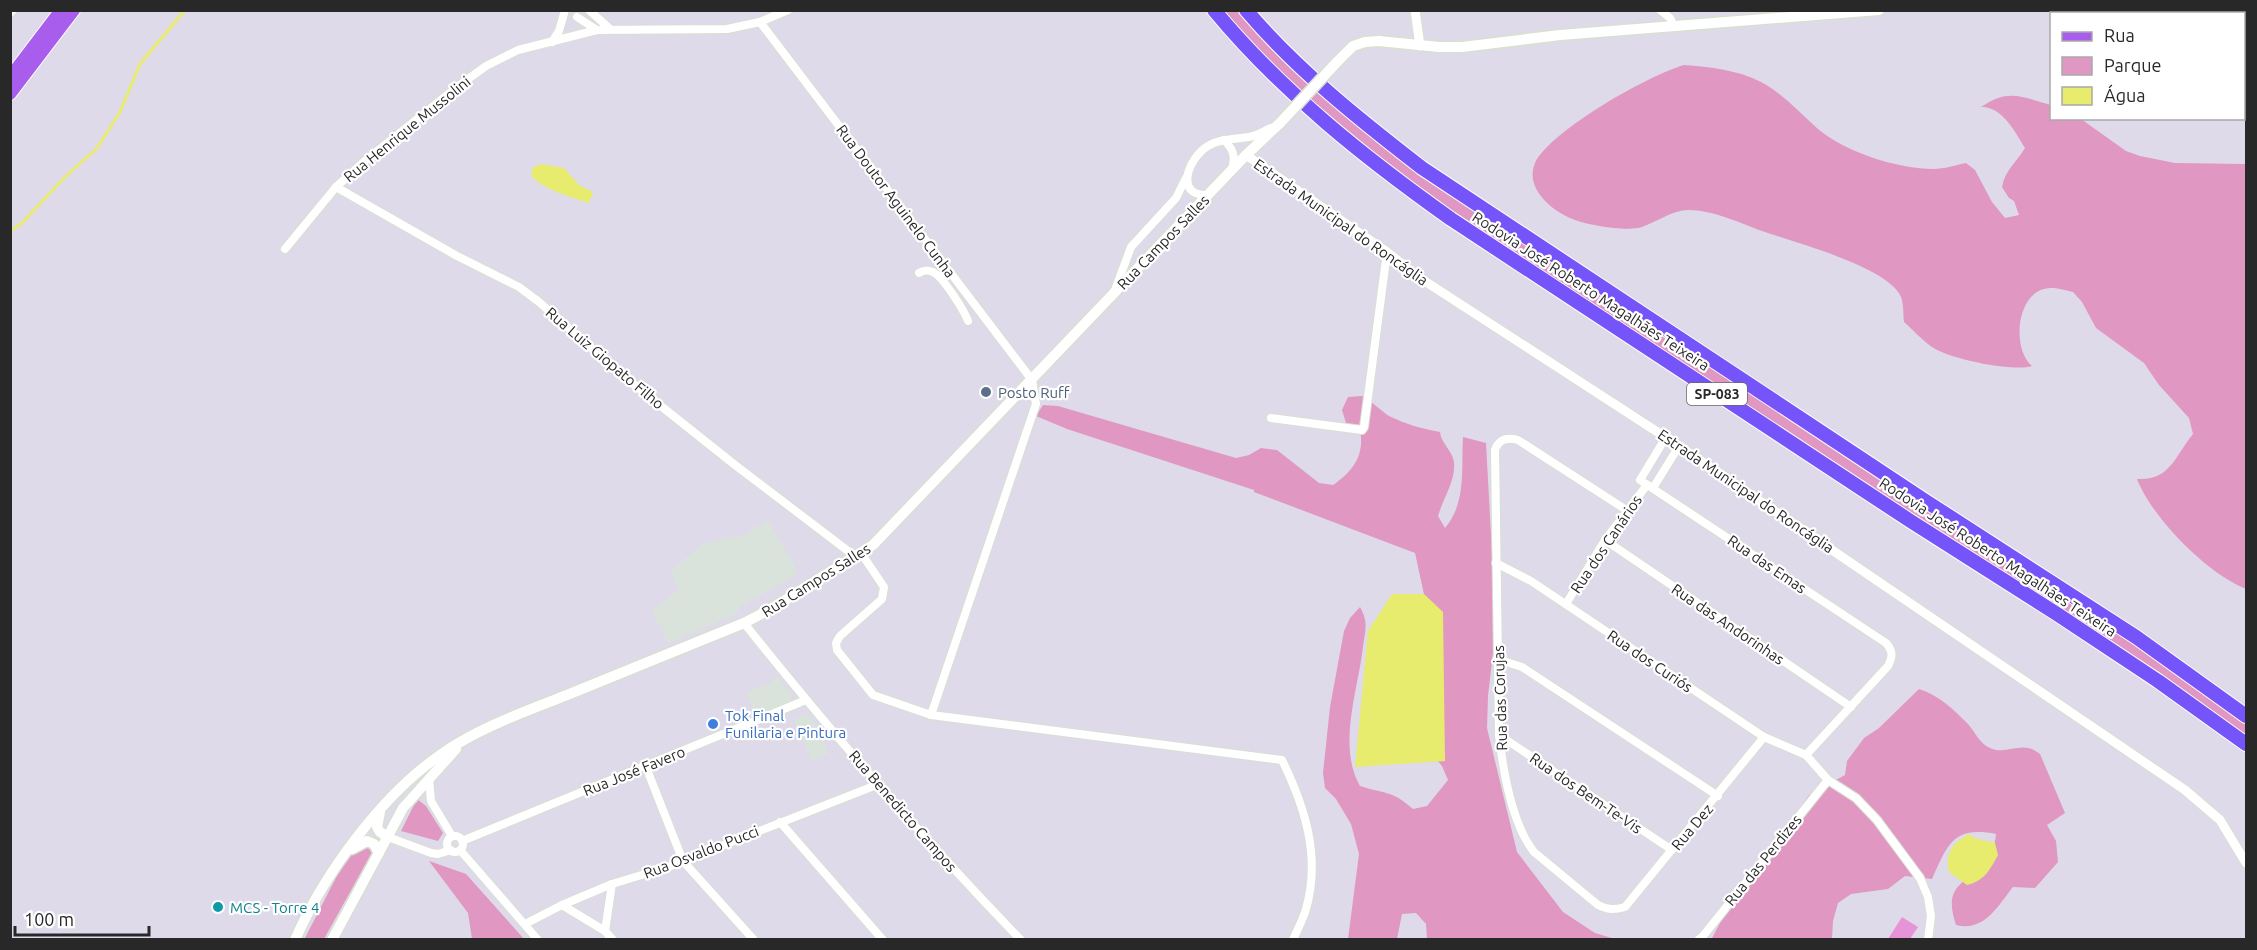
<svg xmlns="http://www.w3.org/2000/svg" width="2257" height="950" font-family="Ubuntu,sans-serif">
  <rect width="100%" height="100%" fill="#dfdaea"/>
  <g fill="#dae3db">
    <path d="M768 520 796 569V575L742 605 734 615 668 643 652 610 679 590 670 571 703 544 744 535Z"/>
    <path d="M777 676 791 694 790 700 787 706 756 718 747 692 769 684Z"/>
    <path d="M807 714 823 733 820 736 829 753 812 761 794 720Z"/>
  </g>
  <g fill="#e097c1">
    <path d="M1221 11H1240L1322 93 2100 619 2246 722V738L2088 627 1915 517 1704 376 1471 225 1403 177 1285 78Z"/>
    <path d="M1684 65C1709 67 1739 70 1761 82 1782 93 1800 113 1818 129 1845 152 1898 169 1934 169 1944 169 1956 165 1966 163L1975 170 1992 202 2005 218 2019 215 2014 201 2009 198 2002 187C2005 170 2016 163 2025 148 2016 133 2002 106 1981 107 2009 88 2021 97 2051 105L2052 118 2081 119 2126 151 2140 156 2175 163 2246 164V589C2208 574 2152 518 2137 479 2170 481 2175 456 2193 434L2189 418 2159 385 2144 363 2096 328 2082 302 2073 292C2065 290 2053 286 2044 289 2016 296 2012 349 2032 366 2013 372 1949 359 1932 347 1922 340 1913 330 1904 322 1903 314 1904 302 1900 295 1885 266 1793 242 1762 231 1739 223 1714 210 1688 210 1673 210 1656 222 1642 227 1628 232 1588 225 1575 220 1553 212 1524 189 1535 163 1551 130 1649 75 1684 65Z"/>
    <path d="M1362 396C1373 402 1381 411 1389 416 1405 424 1423 429 1440 432 1441 443 1452 450 1454 462 1456 480 1443 499 1438 516L1445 528C1467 502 1461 468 1463 437L1486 443 1496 627 1488 696 1487 728 1517 852 1563 912 1595 933 1615 939H1427L1426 924 1416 913 1402 914 1397 939H1348L1359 854 1351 824 1336 799 1325 788 1323 773 1330 707 1344 631 1350 618 1360 607C1369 623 1365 630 1363 647 1358 690 1337 746 1360 786 1384 794 1392 790 1413 809L1427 806 1448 780 1442 766 1429 751 1428 613 1415 553 1254 492V490L1067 429 1036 416 1043 405 1058 406 1236 458 1249 455 1261 448 1277 450 1319 483 1333 485C1353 471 1365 455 1360 430L1346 423 1342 410 1348 397Z"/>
    <path d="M1919 689C1940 696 1952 708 1968 724 1976 733 1979 743 1990 748 2007 756 2022 739 2040 754L2065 813 2047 825 2056 841 2058 862 2035 888 2013 887C1997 907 1984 932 1956 925 1942 883 1966 886 1986 860 1993 852 1995 844 1996 834 1953 826 1948 844 1932 879L1905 876 1888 889 1851 894 1838 903 1833 921 1832 939 1711 940 1720 923 1809 795 1845 775 1847 761 1864 738 1879 728Z"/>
    <path d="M417 799 426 806 443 833 438 841 401 831Z"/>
    <path d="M367 841 374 849 324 939 304 940 346 858Z"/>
    <path d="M429 861 466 874 524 939H472L468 913Z"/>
  </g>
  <path fill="#e793d8" d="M1902 917 1918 927 1910 939H1888Z"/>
  <g fill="#e7eb6e">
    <path d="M542 164 564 168 579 185 593 192 589 203C571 197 541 189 531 175L533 167Z"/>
    <path d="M1392 594H1424L1443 612 1445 761 1355 767 1368 631Z"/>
    <path d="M1969 834 1974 838 1995 843 1998 855C1990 870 1984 881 1967 885L1949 872C1945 853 1952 843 1969 834Z"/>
  </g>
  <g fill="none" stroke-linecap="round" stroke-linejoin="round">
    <path stroke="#e7eb6e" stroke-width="3" d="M10 231 21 224 64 178 97 148 120 112 140 64 185 10"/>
    <defs>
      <g id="minor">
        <path d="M589 10 610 29"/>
        <path d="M1660 10 1670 18 1674 26"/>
        <path d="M10 13 13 10"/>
        <path d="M577 17 597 30"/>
        <path d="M760 22 1032 380 1036 404 931 715 1282 760C1305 807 1321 857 1306 909 1303 920 1297 930 1293 940"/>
        <path d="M552 42 559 31 565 10"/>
        <path d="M1224 140C1233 149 1236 156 1232 169"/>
        <path d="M336 187 457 256 519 287 539 302 622 375 735 465 856 557"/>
        <path d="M1208 195C1173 196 1189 157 1208 146 1219 139 1235 139 1249 137 1257 136 1264 131 1271 128"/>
        <path d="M285 249 336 187 366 160 457 87 486 66 518 50 597 30 727 29 760 22 788 10"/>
        <path d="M919 273C924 270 927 270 933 272 943 277 964 310 968 321"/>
        <path d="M1115 290 1131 247 1176 198 1186 178"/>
        <path d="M1271 418 1362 430 1364 427 1387 252"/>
        <path d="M1666 437 1640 480 1886 643C1893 651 1893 656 1888 666L1806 755"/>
        <path d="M1653 488 1679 446"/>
        <path d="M1628 511 1518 440C1507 437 1499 439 1495 450L1499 735C1503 770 1512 824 1534 852L1598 905C1608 910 1614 910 1625 907L1764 737"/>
        <path d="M1605 540 1851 707"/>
        <path d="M861 553 884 587 882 599 840 636 836 643 837 650 873 695 931 715"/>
        <path d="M1496 563 1531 581 1764 737 1806 755 1828 780 1856 798 1877 820 1920 878 1928 897 1931 916 1928 940"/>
        <path d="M1566 604 1605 540 1647 485"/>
        <path d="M744 623C831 732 923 839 1021 940"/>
        <path d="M1497 659 1522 667 1718 796"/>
        <path d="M1499 735 1672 850"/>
        <path d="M646 767 683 861 754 940"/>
        <path d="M429 778 431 801 452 836"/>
        <path d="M780 822 883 940"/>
        <circle cx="455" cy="844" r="8"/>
        <path d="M388 837 431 853 438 854 451 850"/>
        <path d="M462 841 806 700"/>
        <path d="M460 850 538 940"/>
        <path d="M562 905 605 931 612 884"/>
        <path d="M525 924 562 905 612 884 668 867 879 784"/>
        <path d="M605 931 613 940"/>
        <path d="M1698 940 1703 936 1828 780"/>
      </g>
      <g id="tertiary">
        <path d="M1415 10 1420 46"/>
        <path d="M1246 155 1387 252 1420 278 1679 446 2185 790 2220 820 2246 863"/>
      </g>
      <g id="secondary">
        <path d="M1337 62 1353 46 1365 42 1379 41 1439 47H1462L1560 35 1879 10"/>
        <path d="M380 812 377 827 380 832 388 837"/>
        <path d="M352 849 367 841 374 844 379 853"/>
        <path d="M295 940C324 874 381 796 440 755 478 728 524 712 567 695 626 671 685 647 744 623L771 609 873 545 1246 155 1280 123"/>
        <path d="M332 940 403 808 456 749"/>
      </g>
      <g id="primary">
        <path d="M10 77 61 10"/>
        <path d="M10 94 74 10"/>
      </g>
      <g id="motorway">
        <path d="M1214 10C1282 92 1365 158 1451 219L1912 522 2057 614 2158 681 2246 744"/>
        <path d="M1246 10C1297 70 1360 120 1422 168L1924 500 2136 637 2246 716"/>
      </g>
    </defs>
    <use href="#minor" stroke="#d7e1cf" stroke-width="10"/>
    <use href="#tertiary" stroke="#d7e1cf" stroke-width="11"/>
    <use href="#secondary" stroke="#d7e1cf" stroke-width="13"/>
    <use href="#primary" stroke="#fff" stroke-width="14"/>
    <use href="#motorway" stroke="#fff" stroke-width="16"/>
    <use href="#minor" stroke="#fff" stroke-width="8"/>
    <use href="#tertiary" stroke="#fff" stroke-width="9"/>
    <use href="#secondary" stroke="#fff" stroke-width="10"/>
    <use href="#primary" stroke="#a85dec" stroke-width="12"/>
    <use href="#motorway" stroke="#7555fa" stroke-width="14"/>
    <defs>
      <path id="secondary-bridge" d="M1280 123 1337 62"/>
    </defs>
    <use href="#secondary-bridge" stroke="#d7e1cf" stroke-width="13" stroke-linecap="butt"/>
    <use href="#secondary-bridge" stroke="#fff" stroke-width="10"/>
  </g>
  <circle fill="#5c6f8a" stroke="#fff" stroke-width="2" cx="986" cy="392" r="6"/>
  <circle fill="#3f7fe0" stroke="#fff" stroke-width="2" cx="713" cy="724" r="6"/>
  <circle fill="#0f9aa8" stroke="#fff" stroke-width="2" cx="218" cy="907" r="6"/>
  <g text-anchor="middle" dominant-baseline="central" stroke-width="4.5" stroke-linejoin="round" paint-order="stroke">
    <rect fill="#fff" stroke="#686868" stroke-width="1.5" x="1687" y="383" width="60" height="22" rx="4.5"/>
    <g font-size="14" font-weight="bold" fill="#282828">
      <text x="1717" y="394">SP-083</text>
    </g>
    <g font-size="15" fill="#282828" stroke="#fff">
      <text transform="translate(407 129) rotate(-39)">Rua Henrique Mussolini</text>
      <text transform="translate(896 201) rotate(53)">Rua Doutor Aguinelo Cunha</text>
      <text transform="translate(1341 222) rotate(35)">Estrada Municipal do Roncáglia</text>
      <text transform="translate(1163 242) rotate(-46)">Rua Campos Salles</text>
      <text transform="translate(1591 291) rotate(33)">Rodovia José Roberto Magalhães Teixeira</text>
      <text transform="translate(605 358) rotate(40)">Rua Luiz Giopato Filho</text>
      <text transform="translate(1746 491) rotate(34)">Estrada Municipal do Roncáglia</text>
      <text transform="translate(1606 544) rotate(-56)">Rua dos Canários</text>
      <text transform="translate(1998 557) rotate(33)">Rodovia José Roberto Magalhães Teixeira</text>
      <text transform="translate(1767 564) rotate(34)">Rua das Emas</text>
      <text transform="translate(816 580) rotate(-32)">Rua Campos Salles</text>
      <text transform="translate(1728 624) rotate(34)">Rua das Andorinhas</text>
      <text transform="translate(1650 661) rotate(34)">Rua dos Curiós</text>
      <text transform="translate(1500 698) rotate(-92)">Rua das Corujas</text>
      <text transform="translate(634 771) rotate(-22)">Rua José Favero</text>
      <text transform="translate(1586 793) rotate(34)">Rua dos Bem-Te-Vis</text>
      <text transform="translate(903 811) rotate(49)">Rua Benedicto Campos</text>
      <text transform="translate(1692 827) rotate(-50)">Rua Dez</text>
      <text transform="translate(701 852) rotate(-21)">Rua Osvaldo Pucci</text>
      <text transform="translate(1763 860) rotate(-51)">Rua das Perdizes</text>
    </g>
    <g font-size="15" fill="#4e5e75" stroke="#fff" text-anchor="start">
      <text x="998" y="392">Posto Ruff</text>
    </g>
    <g font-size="15" fill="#366cbe" stroke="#fff" text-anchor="start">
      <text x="725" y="715">Tok Final<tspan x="725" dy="17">Funilaria e Pintura</tspan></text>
    </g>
    <g font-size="15" fill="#0d838f" stroke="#fff" text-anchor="start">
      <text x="230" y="907">MCS - Torre 4</text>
    </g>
  </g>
  <rect width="2257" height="950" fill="none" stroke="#282828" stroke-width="24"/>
  <rect x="2050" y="12" width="195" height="108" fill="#ffffff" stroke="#a9a9a9" stroke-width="1.5"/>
  <rect x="2062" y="32" width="30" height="9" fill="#a85dec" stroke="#a9a9a9" stroke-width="1.5"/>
  <text x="2104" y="42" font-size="18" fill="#282828">Rua</text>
  <rect x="2062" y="57" width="30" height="18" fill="#e097c1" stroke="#a9a9a9" stroke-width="1.5"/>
  <text x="2104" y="72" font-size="18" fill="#282828">Parque</text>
  <rect x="2062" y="87" width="30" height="18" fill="#e7eb6e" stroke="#a9a9a9" stroke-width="1.5"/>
  <text x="2104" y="102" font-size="18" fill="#282828">Água</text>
  <path d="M15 926v9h134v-9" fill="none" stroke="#282828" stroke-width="3"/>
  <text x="24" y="926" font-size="18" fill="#282828" stroke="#ffffff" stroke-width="4.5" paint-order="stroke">100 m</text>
</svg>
